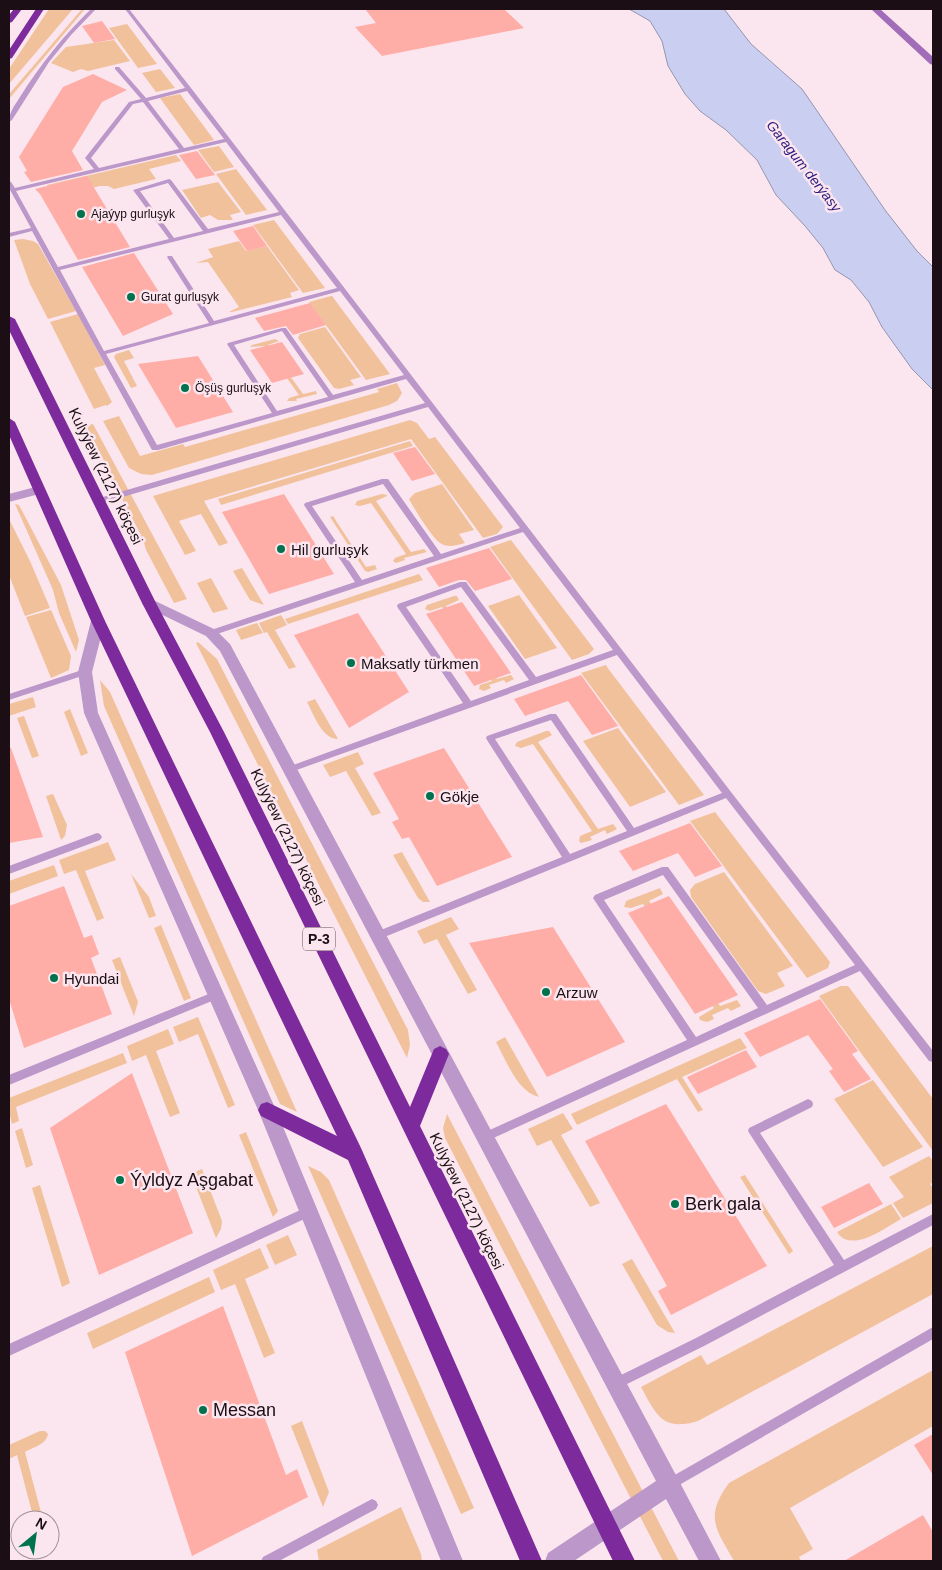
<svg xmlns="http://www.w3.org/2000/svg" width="942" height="1570" font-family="Arial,sans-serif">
  <rect width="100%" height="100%" fill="#fbe6ef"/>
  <g fill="#f1c19c">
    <path d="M49 9H73L9 84V69Z"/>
    <path d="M82 9H85L9 99 10 93Z"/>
    <path d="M127 24 157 64 138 68 109 28Z"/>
    <path d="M114 40 130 61 88 71 81 69 73 72 51 63 66 47Z"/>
    <path d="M160 69 175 88 156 92 142 73Z"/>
    <path d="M180 94 214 140 194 145 160 98Z"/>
    <path d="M219 146 234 167 214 172 198 150Z"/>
    <path d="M176 155 181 161 149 169 156 179 114 189 108 186H100L45 199 51 192 47 185Z"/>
    <path d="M236 169 267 210 246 215 216 174Z"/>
    <path d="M218 182 241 212 230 215 233 220H218L210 215 201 218 182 190Z"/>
    <path d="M274 220 325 288 303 293 253 225Z"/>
    <path d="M23 239 33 241 38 244 76 311 48 319 30 284 14 240Z"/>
    <path d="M239 241 246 251 267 246 299 290 290 293 292 297 232 312H229L239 307 208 262 196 263 213 257 208 249Z"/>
    <path d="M331 296H332L390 374 366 380 309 302Z"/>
    <path d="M78 314 105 365 94 368 112 402 107 406 106 405 94 409 50 322Z"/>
    <path d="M325 327 361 377 350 380 354 385 339 389 334 388 298 338 300 334Z"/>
    <path d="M275 339 279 341 268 345 303 394 316 391 317 394 296 399 297 401H287L289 398 299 395 264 346 250 347 252 345Z"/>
    <path d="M129 350 134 358 124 361 137 386 131 388 114 357 116 354Z"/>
    <path d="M397 383 402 393 397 401 389 405 152 475 141 474 129 468 103 421 119 416 140 456 183 444 185 447 379 392 377 389Z"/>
    <path d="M410 420 417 423 429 439 435 437 503 527 497 534 483 538 411 439 204 501 228 543 219 546 201 514 179 521 196 551 185 555 153 496Z"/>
    <path d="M93 424 187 599 174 603 146 550 143 539 110 476 111 474 86 426Z"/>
    <path d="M410 441 413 446 221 505 218 499Z"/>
    <path d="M442 484 474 530 459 534 465 543C457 545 449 548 442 544 433 540 414 508 409 499L415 493Z"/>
    <path d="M382 494 387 495V496L376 501 411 552 424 549 427 552 404 558 405 560 396 563 393 561 395 558 406 554 371 503 360 506 355 505 357 501Z"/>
    <path d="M15 504 19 505 61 585 79 640 76 652 59 613 53 590Z"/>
    <path d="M333 516 366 567 375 565 377 569 368 572 365 571 330 517Z"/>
    <path d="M9 519 30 561 50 608 25 616 9 575Z"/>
    <path d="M511 540 594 649 589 654 572 660 490 547Z"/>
    <path d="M242 568 264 605 250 600 233 571Z"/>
    <path d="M419 574 423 580 288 624 285 619Z"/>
    <path d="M211 578 228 609 213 613 197 583Z"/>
    <path d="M519 595 557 648 525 659 488 606Z"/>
    <path d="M454 596H457L459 600 446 606 497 679 511 675 514 679 506 683 504 680 489 685 491 688 484 691 479 689 480 685 492 681 442 607 430 611 425 609 427 605Z"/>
    <path d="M51 610 71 656 69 670 51 678 26 617Z"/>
    <path d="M281 615 287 625 275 630 296 667 289 669 267 632 264 633 259 623Z"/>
    <path d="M257 623 263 633 241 640 236 630Z"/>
    <path d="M198 642 217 659 408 1030 410 1045 407 1058 196 643Z"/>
    <path d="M606 665 607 667 704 795 679 805 581 673Z"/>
    <path d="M100 680 110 692 297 1112 280 1104 104 706Z"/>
    <path d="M33 697 36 707 9 716V704Z"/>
    <path d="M315 699 338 739C322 739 314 715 307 702Z"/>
    <path d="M70 709 88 753 81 756 64 712Z"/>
    <path d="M24 716 39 756 32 758 17 718Z"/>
    <path d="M618 728 666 792 630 807 583 741Z"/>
    <path d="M546 731H549L552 735 538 742 598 829 613 824 617 829 607 834 605 830 590 837 592 840 581 843 579 841 580 836 592 831 533 744 521 748 515 746 517 742Z"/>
    <path d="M358 752 364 764 355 768 381 813 372 816 346 771 330 777 323 765Z"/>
    <path d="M53 794 67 825 65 836 61 840 46 796Z"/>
    <path d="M715 812 830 962 828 968 807 978 690 821Z"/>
    <path d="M108 842 116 860 85 871 104 918 97 921 76 870 64 874 59 860Z"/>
    <path d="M402 852 430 902H423L418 898 393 855Z"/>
    <path d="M54 865 58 876 9 894V881Z"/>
    <path d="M724 872 793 966 777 973 785 986 766 994 758 991 691 897 690 890 695 884Z"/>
    <path d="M131 874 149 897 156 916 149 918Z"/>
    <path d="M660 888 663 894 649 901 720 1006 737 1000 741 1006 731 1011 728 1008 712 1015 714 1019 707 1022 700 1020 699 1017 714 1008 643 904 631 908 624 907 626 901Z"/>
    <path d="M451 917 459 929 446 935 477 990 468 994 437 939 424 944 417 931Z"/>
    <path d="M161 925 191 998 184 1001 154 928Z"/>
    <path d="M120 957 138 1002 134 1016 112 960Z"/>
    <path d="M841 986H848L933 1099V1151L819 996Z"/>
    <path d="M198 1017 235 1105 228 1108 198 1034 179 1042 173 1027Z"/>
    <path d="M168 1029 174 1044 156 1051 180 1113 170 1117 146 1055 132 1061 127 1046Z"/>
    <path d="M505 1037 539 1097C517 1092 506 1060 496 1042Z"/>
    <path d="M740 1038 747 1048 682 1077 703 1110 698 1112 677 1079 577 1125 571 1114Z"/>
    <path d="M123 1053 127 1063 16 1107 19 1121 12 1124 9 1112V1098Z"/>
    <path d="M873 1080 923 1147 883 1167 834 1099Z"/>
    <path d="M563 1113 573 1129 561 1135 600 1203 590 1207 551 1140 537 1146 528 1129Z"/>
    <path d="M447 1114 679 1561H663L445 1138 443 1128Z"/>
    <path d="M22 1128 33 1165 26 1168 15 1131Z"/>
    <path d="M246 1132 278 1211 273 1217 239 1135Z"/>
    <path d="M929 1156 933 1161V1182L930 1184 933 1188V1203L903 1218 893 1203 904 1197 889 1177Z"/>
    <path d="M308 1166 321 1172 329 1180 474 1508 461 1514Z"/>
    <path d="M202 1169 222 1221 221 1229 216 1238 191 1174Z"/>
    <path d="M745 1175 793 1251 789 1254 740 1177Z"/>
    <path d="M40 1185 70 1283 62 1287 32 1188Z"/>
    <path d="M891 1204 901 1219C885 1228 851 1254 837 1232Z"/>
    <path d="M288 1235 297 1255 275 1265 266 1245Z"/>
    <path d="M933 1246V1294L698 1421C662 1432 656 1414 641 1387L701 1355 707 1365Z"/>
    <path d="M260 1248 269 1268 245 1279 275 1353 264 1358 235 1284 221 1290 213 1270Z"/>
    <path d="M632 1259 675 1333 668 1332 657 1325 622 1264Z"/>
    <path d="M209 1277 215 1292 93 1349 87 1333Z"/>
    <path d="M933 1370V1426L790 1508 813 1549 799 1557 801 1561H734C716 1529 704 1517 729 1483Z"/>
    <path d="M302 1421 329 1492 323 1507 291 1426Z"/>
    <path d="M40 1431H45L48 1434C46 1445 33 1447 25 1452L43 1520H34L17 1455 9 1459V1445Z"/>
    <path d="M401 1507 421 1554 422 1561H319L317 1550Z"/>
  </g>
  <path fill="#cacef1" stroke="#9695af" d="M629 9H724L751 44 802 89 885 210 917 251 933 267V390L912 369 882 327 869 302 851 280 835 270 823 248 805 226 776 195 757 160 726 130 700 111 685 94 668 66 662 41 650 21Z"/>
  <g fill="#ffada7">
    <path d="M365 9H504L524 28 382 56 355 27 376 23Z"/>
    <path d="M102 21 115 39 94 43 82 26Z"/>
    <path d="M93 74 127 90 102 102 72 151 83 170 31 182 24 172 27 171 19 157 63 87Z"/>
    <path d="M197 151 215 175 196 179 179 155Z"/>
    <path d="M87 176 130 247 78 260 40 194 35 189Z"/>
    <path d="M253 226 267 246 247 251 233 231Z"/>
    <path d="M134 253 173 314 123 336 82 267Z"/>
    <path d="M310 303 326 325 293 335 286 326 264 331 255 318Z"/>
    <path d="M282 342 304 374 272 383 250 350Z"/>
    <path d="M198 356 233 412 176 428 138 364Z"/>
    <path d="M415 447 435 474 412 481 393 453Z"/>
    <path d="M284 494 334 574 269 594 222 512Z"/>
    <path d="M489 548 512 579 475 591 466 580H459L439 587 426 568Z"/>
    <path d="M462 602 511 673 474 686 426 614Z"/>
    <path d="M358 613 409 692 349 728 294 635Z"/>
    <path d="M581 675 618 726 592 735 568 701 525 716 514 699Z"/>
    <path d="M9 748H11L43 837 9 843Z"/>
    <path d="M444 748 512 857 437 886 409 837 402 839 392 822 399 819 373 773Z"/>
    <path d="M690 823 722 866 695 877 678 853 633 871 619 851Z"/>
    <path d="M64 886 84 938 92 935 99 954 91 958 112 1014 24 1048 9 999V906Z"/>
    <path d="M669 896 738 995 695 1014 628 913Z"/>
    <path d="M553 927 625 1042 547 1077 469 943Z"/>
    <path d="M820 999 858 1051 852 1054 871 1079 844 1092 829 1071 833 1069 808 1035 760 1057 744 1033Z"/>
    <path d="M746 1050 757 1067 698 1094 687 1077Z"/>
    <path d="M132 1073 193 1233 99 1275 50 1128Z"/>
    <path d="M666 1104 767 1266 671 1315 658 1291 667 1286 585 1141Z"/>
    <path d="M869 1183 883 1204 834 1228 821 1207Z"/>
    <path d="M223 1306 286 1475 297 1469 308 1497 192 1556 125 1352Z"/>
    <path d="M933 1434V1475L914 1445Z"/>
    <path d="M923 1515 933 1532V1561H844Z"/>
  </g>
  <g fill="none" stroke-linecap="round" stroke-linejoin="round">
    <g fill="#bb97ca" fill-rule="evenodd">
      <path d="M91 9H96L71 35 49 62 12 120 9 122C9 112 15 105 20 97 40 65 64 35 91 9Z"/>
      <path d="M125 9H129L191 88 731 792 933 1051V1062L929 1061 860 971 489 1140 485 1142 481 1140 480 1137 481 1134 687 1040 595 901 593 898 595 895 662 867H668L767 1005 855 965 726 798 382 938 379 939 376 938 374 935 376 932 562 857 487 740 486 738 487 736 550 714H556L634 828 722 793 617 655 291 772H285L284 770 285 768 463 703 398 608 397 606 398 604 460 582H466L536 677 613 650 523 532 214 635H208L207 633 208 631 355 582 304 505 305 503 382 479H388L441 554 520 528 428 407 102 503H96V499L425 403 406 379 158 450H152L32 231 9 237V233L31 228 9 188V181L11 182 15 188 94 169 85 158 129 102 141 99 115 69V67H119L146 98 185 88ZM187 91 224 139 184 148 148 101ZM143 102 179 149 99 168 91 158 133 104ZM226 142 279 212 208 229 171 180 169 179 133 190 169 239 58 267 16 191ZM168 183 203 231 174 238 140 191ZM281 215 337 288 214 321 172 256H168L167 257 209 323 104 351 60 270ZM340 291 404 375 333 395 286 328H282L228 343 227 344 272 413 157 445 106 354ZM282 331 328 397 277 411 234 345ZM383 484 434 556 362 580 312 506ZM461 587 529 680 471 701 406 607ZM551 720 627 831 570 854 495 739ZM663 875 758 1008 696 1037 604 900Z"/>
      <path d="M85 669 88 670 89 672 88 674 9 700V694Z"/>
      <path d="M97 833 100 834 102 837 100 840 9 874V866Z"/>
      <path d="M216 991 219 992 221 995 219 998 9 1085V1075Z"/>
      <path d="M808 1099 812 1101 813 1104 812 1107 760 1133 844 1260 933 1214V1225L704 1346 621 1387 617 1389 613 1387 611 1383 613 1379 696 1338 834 1265 748 1131 749 1128Z"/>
      <path d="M309 1206 313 1207 314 1211 313 1215 9 1356V1344Z"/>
      <path d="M933 1327V1339L674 1488 670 1490 666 1488 664 1484 666 1480Z"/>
      <path d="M372 1499 376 1501 378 1505 376 1509 279 1561H261L263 1557Z"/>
    </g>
    <g fill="#bb97ca" fill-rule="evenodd">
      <path d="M39 486 45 490 43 493 9 502V494Z"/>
      <path d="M149 598 216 630 230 644 677 1477 721 1561H699L666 1499 574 1561H545L548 1553 656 1481 220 651 206 636 144 606 142 603 144 600Z"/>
      <path d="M98 616 103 618 105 621 92 672 98 713 276 1110 463 1561H441L258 1110 84 713 78 672 91 621 93 618Z"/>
    </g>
    <path fill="#a16cb8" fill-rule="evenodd" d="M871 9H880L933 57V65L930 64Z"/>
    <g fill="#7d2a9c" fill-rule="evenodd">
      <path d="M14 9H22L12 22 9 23V15Z"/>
      <path d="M36 9H44L12 58 9 59V50Z"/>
      <path d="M9 316 15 319 156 603 224 732 410 1107 434 1049 440 1046 446 1049 449 1054 420 1126 635 1561H613L210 732 142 603 9 330Z"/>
      <path d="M9 418 15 422 105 621 361 1148 542 1561H520L348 1160 261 1116 258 1110 261 1104 267 1102 337 1136 91 621 9 435Z"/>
    </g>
  </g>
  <g fill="#00724c" stroke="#fbe6ef" stroke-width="2">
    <circle cx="81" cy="214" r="5"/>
    <circle cx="131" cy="297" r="5"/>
    <circle cx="185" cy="388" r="5"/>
    <circle cx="281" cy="549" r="5"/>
    <circle cx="351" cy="663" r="5"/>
    <circle cx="430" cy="796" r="5"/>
    <circle cx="54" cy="978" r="5"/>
    <circle cx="546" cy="992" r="5"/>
    <circle cx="120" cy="1180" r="5"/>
    <circle cx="675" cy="1204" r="5"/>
    <circle cx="203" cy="1410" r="5"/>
  </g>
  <g text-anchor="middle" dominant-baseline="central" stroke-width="5" stroke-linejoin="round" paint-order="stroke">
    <g font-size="12" fill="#1b0f15" stroke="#fbe6ef" text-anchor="start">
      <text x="91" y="214">Ajaýyp gurluşyk</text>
      <text x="141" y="297">Gurat gurluşyk</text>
      <text x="195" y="388">Öşüş gurluşyk</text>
    </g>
    <g font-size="14" font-style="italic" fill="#2b1b7c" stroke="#fbe6ef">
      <text transform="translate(804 166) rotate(52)">Garagum derýasy</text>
    </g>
    <rect fill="#fbe6ef" stroke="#5e5056" stroke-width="1" x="303" y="927.5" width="32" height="23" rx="4"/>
    <g font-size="14" font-weight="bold" fill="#1b0f15">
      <text x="319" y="939">P-3</text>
    </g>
    <g font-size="15" fill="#1b0f15" stroke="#fbe6ef">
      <text transform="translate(106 476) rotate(64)">Kulyýew (2127) köçesi</text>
      <text transform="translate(288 837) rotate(64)">Kulyýew (2127) köçesi</text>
      <text transform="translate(467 1201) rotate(64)">Kulyýew (2127) köçesi</text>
    </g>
    <g font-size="15" fill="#1b0f15" stroke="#fbe6ef" text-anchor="start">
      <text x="291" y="549">Hil gurluşyk</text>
      <text x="361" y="663">Maksatly türkmen</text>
      <text x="440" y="796">Gökje</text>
      <text x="64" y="978">Hyundai</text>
      <text x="556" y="992">Arzuw</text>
    </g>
    <g font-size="18" fill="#1b0f15" stroke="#fbe6ef" text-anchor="start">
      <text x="130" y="1180">Ýyldyz Aşgabat</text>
      <text x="685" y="1204">Berk gala</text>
      <text x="213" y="1410">Messan</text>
    </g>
  </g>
  <rect width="942" height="1570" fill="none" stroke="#1b0f15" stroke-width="20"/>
  <g transform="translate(35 1535) rotate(29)"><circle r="24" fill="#fbe6ef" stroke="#a19098"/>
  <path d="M0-4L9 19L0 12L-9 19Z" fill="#00724c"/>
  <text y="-8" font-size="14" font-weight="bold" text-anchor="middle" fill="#1b0f15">N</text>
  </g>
</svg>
